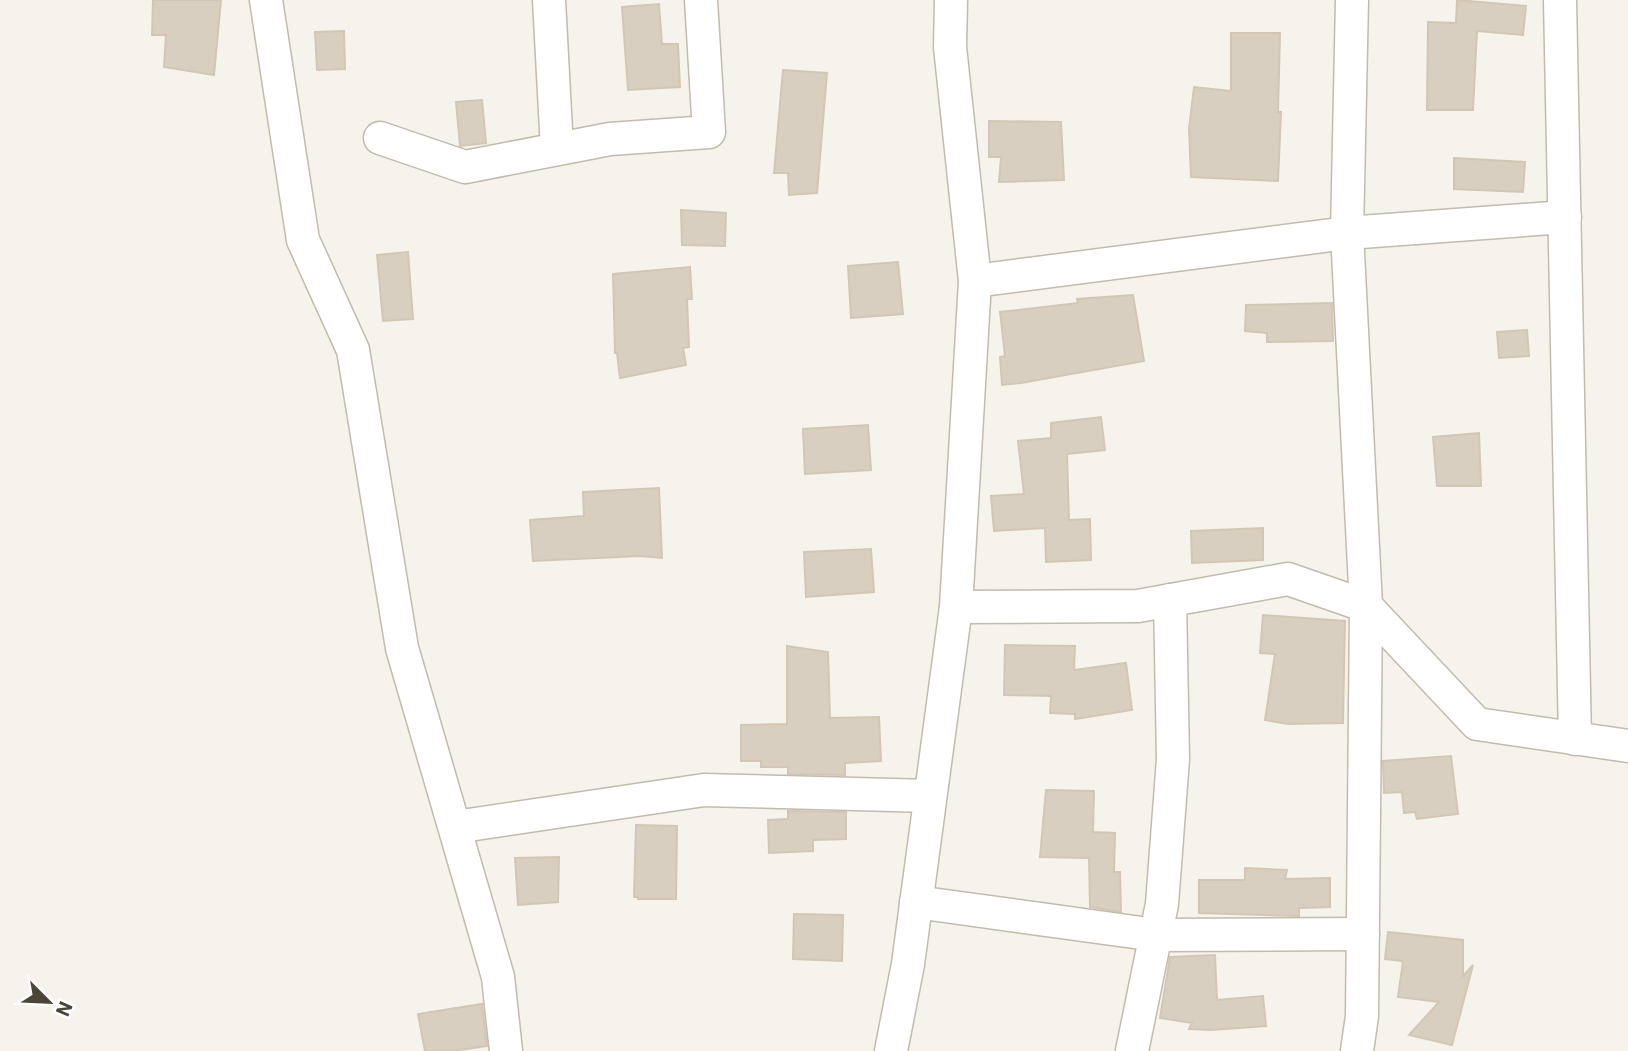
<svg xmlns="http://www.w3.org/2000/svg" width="1628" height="1051" font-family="Roboto,sans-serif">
  <rect width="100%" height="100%" fill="#f6f3ec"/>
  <g fill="#d8cfc1" stroke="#d3c7b4" stroke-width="2">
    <path d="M153 0H221L214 75 164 67 166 35H152Z"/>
    <path d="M1457 0 1526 6 1523 35 1477 31 1473 110H1427L1428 22 1456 23Z"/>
    <path d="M659 4 662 44H678L680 87 628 90 622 7Z"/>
    <path d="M344 31 345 69 317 70 315 32Z"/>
    <path d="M1231 33H1280L1278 112H1281L1278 181 1191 177 1189 129 1194 87 1231 91Z"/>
    <path d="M783 70 827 73 817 193 789 195 788 173H774Z"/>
    <path d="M482 100 486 143 460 146 456 102Z"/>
    <path d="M989 121 1061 122 1064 180 999 182 1001 157H989Z"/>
    <path d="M1454 158 1525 162 1523 192 1454 189Z"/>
    <path d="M681 210 726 213 725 246 682 245Z"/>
    <path d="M408 252 413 319 383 321 377 255Z"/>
    <path d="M898 262 903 314 851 318 848 266Z"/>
    <path d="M690 267 692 299H687L689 347 683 348 686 365 620 378 617 353H615L613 274Z"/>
    <path d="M1133 295 1144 361 1021 383 1002 385 1000 357 1005 356 1000 312 1078 303 1077 299Z"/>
    <path d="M1332 303 1333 341 1267 342V333L1245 331 1246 305Z"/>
    <path d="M1527 330 1529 356 1499 358 1497 332Z"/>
    <path d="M1101 417 1105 450 1067 454 1069 520 1090 519 1091 560 1046 562 1045 528 994 531 991 496 1024 494 1018 441 1051 438V423Z"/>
    <path d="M868 425 871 470 805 474 803 429Z"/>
    <path d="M1479 433 1481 486H1437L1433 437Z"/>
    <path d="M659 488 662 558 640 556 533 561 530 520 584 516 583 492Z"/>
    <path d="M1263 528V560L1192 563 1191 531Z"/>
    <path d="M871 549 874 592 806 597 804 552Z"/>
    <path d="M1263 615 1345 621 1343 723 1288 724 1265 720 1275 654 1260 653Z"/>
    <path d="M1005 645 1075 646 1074 670 1126 663 1132 710 1075 719V714L1050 713 1051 696 1004 695Z"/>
    <path d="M787 646 828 652 830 718 879 717 881 761 845 763V775L788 774V767H761V761H741V725L787 724Z"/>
    <path d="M1451 756 1458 814 1417 819 1415 812 1404 813 1402 792 1384 793 1383 761Z"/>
    <path d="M1046 790 1094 791 1093 832 1115 833 1114 872H1120L1121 912 1090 907 1089 858 1040 857Z"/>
    <path d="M788 811 846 812V839L813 840V851L769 853 768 820 788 819Z"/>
    <path d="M636 825 677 826 676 899H638V897H634Z"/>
    <path d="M559 857 558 902 518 905 515 858Z"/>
    <path d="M1245 868 1287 870 1285 879 1330 878V907L1299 908V916L1199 913V880H1245Z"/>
    <path d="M794 914 843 915 842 961 793 959Z"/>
    <path d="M1388 932 1463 940V976L1473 965 1452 1045 1409 1035 1439 1002 1398 997 1403 961 1385 959Z"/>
    <path d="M1215 955 1217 1000 1263 996 1266 1026 1211 1030 1189 1029 1192 1023 1160 1018 1170 957Z"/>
    <path d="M482 1004 487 1046 453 1051H425L418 1014Z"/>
  </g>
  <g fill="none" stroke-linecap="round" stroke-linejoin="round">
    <defs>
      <g id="street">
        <path d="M266 0 303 240 353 350 402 648 498 977 506 1051"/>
        <path d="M549 0 557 149"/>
        <path d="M1352 0 1347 233 1366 606 1362 1016 1357 1051"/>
        <path d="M1560 0 1575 739"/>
        <path d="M380 138 465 167 610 139 709 132 701 0"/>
        <path d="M975 281 1347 233 1565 217"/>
        <path d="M956 607 1138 606 1288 579 1366 606 1477 724 1628 746"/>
        <path d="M455 827 704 790 930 796"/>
        <path d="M916 902 1156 935 1363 934"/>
        <path d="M891 1051 908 964 956 607 975 281 950 47 951 0"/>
        <path d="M1132 1051 1162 904 1173 759 1170 600"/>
      </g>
    </defs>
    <use href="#street" stroke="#c2bbae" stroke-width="35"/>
    <use href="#street" stroke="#fff" stroke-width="32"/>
  </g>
  <g transform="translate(49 1002) rotate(114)" stroke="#ffffff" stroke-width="5" paint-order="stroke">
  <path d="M0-5L12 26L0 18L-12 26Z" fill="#4b4439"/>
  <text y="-10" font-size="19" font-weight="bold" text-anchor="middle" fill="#4b4439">N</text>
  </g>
</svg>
